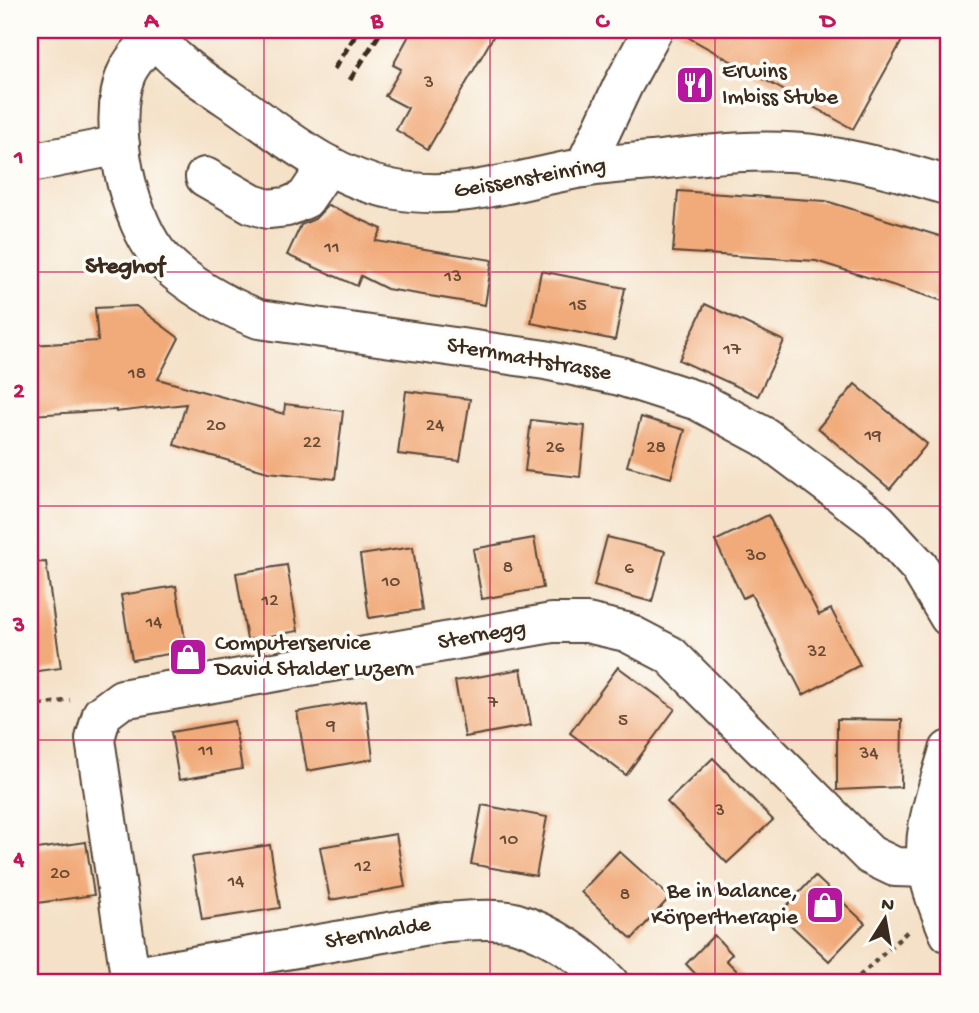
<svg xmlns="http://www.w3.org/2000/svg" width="979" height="1013" font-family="'Gochi Hand',sans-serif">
  <rect width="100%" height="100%" fill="#fdfcf7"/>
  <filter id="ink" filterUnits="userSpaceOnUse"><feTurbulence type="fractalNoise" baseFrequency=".0143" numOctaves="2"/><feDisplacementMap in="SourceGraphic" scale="14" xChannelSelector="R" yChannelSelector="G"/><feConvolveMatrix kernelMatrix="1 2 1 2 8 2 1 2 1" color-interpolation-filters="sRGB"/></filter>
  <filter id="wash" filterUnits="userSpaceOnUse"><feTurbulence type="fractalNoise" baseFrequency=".00686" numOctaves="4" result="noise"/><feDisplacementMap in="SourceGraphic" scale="28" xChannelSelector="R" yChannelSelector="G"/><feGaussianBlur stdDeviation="1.57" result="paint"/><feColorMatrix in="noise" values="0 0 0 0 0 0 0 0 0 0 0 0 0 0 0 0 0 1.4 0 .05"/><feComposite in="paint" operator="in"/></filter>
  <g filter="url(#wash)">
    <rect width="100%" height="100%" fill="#f4e1c7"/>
    <g id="blocks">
      <g fill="#f1aa79">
        <path d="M412 30H497L428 149 396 130 408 108 385 96 401 69 393 65Z"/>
        <path d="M675 30H908L853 129Z"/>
        <path d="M678 191 826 201 949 239V303L816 261 673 252Z"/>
        <path d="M328 205 382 229 376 241 492 260 485 305 387 289 361 276 357 286 287 255 301 225 315 219Z"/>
        <path d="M541 271 625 288 615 340 531 323Z"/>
        <path d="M705 304 784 341 758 396 679 360Z"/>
        <path d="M136 306 179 338 158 379 284 414 285 404 343 411 335 479 268 472 174 445 186 404 116 412V410L30 415V345L98 341 95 308Z"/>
        <path d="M855 384 927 444 890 489 818 428Z"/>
        <path d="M406 391 470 399 460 461 398 454Z"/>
        <path d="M641 417 685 430 671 478 627 466Z"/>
        <path d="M531 420 585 426 580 477 525 471Z"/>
        <path d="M768 515 819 615 831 609 860 665 803 695 751 594 743 598 715 541Z"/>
        <path d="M607 537 665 551 652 602 594 586Z"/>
        <path d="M534 538 543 588 482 599 473 549Z"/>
        <path d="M413 547 422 610 369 618 360 555Z"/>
        <path d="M46 562 61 668 30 672V563Z"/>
        <path d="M287 565 298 631 247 640 236 573Z"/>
        <path d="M176 586 187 651 132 660 121 595Z"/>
        <path d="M618 667 675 709 626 775 570 733Z"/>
        <path d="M521 669 531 725 465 737 455 681Z"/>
        <path d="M366 700 373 759 307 771 297 712Z"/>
        <path d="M837 719 902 720 901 787 837 790Z"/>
        <path d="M234 721 242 769 179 780 171 732Z"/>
        <path d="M713 758 773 820 727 863 667 802Z"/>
        <path d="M482 805 547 817 536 876 471 864Z"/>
        <path d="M396 834 405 887 330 900 320 847Z"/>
        <path d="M86 842 94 895 30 904V850Z"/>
        <path d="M270 845 280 908 202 920 192 857Z"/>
        <path d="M619 851 670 897 632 939 581 892Z"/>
        <path d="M815 876 865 923 829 961 779 914Z"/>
        <path d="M714 935 732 954 726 960 749 983H704L686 964Z"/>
      </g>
    </g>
  </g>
  <g filter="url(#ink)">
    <use href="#blocks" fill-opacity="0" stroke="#574537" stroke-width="2"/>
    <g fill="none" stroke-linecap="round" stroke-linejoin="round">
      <defs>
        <g id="minor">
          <path d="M151 30C168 61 214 88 243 108 288 140 335 178 391 189 462 203 515 179 583 168 606 164 629 163 652 161 708 154 764 147 821 155 864 161 907 173 949 186"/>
          <path d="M155 36C144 48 132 60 126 74 106 122 128 225 164 261 192 288 223 305 259 319L545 360 620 376 698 401 765 437 878 522 919 567 949 617"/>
          <path d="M30 163 120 145"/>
          <path d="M584 168 623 85 653 30"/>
          <path d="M205 177 252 204 268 209 287 207 305 199 328 165"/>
          <path d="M949 750C942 775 932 802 928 828 921 865 935 900 949 933"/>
          <path d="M130 977 446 922C466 921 498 917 517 923 552 934 585 957 609 983"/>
          <path d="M131 983 95 739 102 714 122 699 552 623H587L626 632 670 655 870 855 895 867 927 868"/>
        </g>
      </defs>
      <use href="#minor" stroke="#574537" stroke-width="42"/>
      <g stroke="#574537" stroke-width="4.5" stroke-dasharray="5 5" stroke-linecap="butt">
        <path d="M30 707 70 700"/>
        <path d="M852 983 909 930"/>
      </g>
      <use href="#minor" stroke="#fff" stroke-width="38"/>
      <g stroke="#3b2a1e" stroke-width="5" stroke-dasharray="10 5" stroke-linecap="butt">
        <path d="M334 69 359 30"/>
        <path d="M350 80 382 30"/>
      </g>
    </g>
  </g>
  <path fill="none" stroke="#c2185b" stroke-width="2" stroke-opacity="0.55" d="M264 30V983M490 30V983M715 30V983M30 272H949M30 506H949M30 740H949"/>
  <defs>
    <symbol id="restaurant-square" viewBox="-11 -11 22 22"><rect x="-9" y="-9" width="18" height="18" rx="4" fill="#b5179e" stroke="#fdfcf7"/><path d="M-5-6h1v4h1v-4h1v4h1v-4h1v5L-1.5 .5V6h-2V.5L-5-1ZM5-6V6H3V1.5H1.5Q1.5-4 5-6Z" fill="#fff"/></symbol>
    <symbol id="shop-square" viewBox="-11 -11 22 22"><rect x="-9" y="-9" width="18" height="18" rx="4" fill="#b5179e" stroke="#fdfcf7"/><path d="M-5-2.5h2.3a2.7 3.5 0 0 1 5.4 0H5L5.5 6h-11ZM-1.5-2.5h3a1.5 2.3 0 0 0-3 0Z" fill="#fff"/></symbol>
  </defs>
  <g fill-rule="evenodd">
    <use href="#restaurant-square" x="673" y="63" width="44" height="44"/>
    <use href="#shop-square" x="166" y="635" width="44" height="44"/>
    <use href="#shop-square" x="803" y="883" width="44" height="44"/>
  </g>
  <g text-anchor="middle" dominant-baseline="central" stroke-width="7" stroke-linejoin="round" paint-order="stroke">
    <g font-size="19" fill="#684a35">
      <text x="429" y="83">3</text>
      <text x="332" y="248">11</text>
      <text x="453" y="277">13</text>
      <text x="578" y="306">15</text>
      <text x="732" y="350">17</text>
      <text x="137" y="374">18</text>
      <text x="216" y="426">20</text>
      <text x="435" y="426">24</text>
      <text x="873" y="436">19</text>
      <text x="312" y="443">22</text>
      <text x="555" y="448">26</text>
      <text x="656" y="448">28</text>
      <text x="756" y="556">30</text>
      <text x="508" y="568">8</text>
      <text x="629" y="569">6</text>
      <text x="391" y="582">10</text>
      <text x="270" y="601">12</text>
      <text x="154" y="623">14</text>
      <text x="817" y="652">32</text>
      <text x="493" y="703">7</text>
      <text x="623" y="721">5</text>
      <text x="331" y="726">9</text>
      <text x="206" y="751">11</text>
      <text x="869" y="754">34</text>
      <text x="720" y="811">3</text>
      <text x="509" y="840">10</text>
      <text x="363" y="867">12</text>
      <text x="60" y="874">20</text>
      <text x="236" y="882">14</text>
      <text x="625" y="895">8</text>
    </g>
    <g font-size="23" fill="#3b2a1e" stroke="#fdfcf7" text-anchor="start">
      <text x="722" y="72">Erwins<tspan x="722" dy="26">Imbiss Stube</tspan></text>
      <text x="215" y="644">Computerservice<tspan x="215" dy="26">David Stalder Luzern</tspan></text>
      <text x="798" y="892" text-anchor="end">Be in balance,<tspan x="798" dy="26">Körpertherapie</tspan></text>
    </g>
    <g font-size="23" fill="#3b2a1e" stroke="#fdfcf7">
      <text transform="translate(530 179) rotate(-10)">Geissensteinring</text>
      <text transform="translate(529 360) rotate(10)">Sternmattstrasse</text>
      <text transform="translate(482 636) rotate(-10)">Sternegg</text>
      <text transform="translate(378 934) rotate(-10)">Sternhalde</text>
    </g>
    <g font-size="24" font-weight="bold" fill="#3b2a1e" stroke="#fdfcf7">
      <text x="125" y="267">Steghof</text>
    </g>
  </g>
  <rect width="979" height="1013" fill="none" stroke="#fdfcf7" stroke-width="77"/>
  <g transform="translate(885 919) rotate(11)" stroke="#fdfcf7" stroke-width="5" paint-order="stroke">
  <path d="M0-5L12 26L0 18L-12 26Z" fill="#3b2a1e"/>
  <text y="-10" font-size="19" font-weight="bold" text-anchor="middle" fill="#3b2a1e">N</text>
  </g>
  <rect x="38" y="38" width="902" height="936" fill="none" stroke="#c2185b" stroke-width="2.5"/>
  <g font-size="23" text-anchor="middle" font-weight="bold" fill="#c2185b">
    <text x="151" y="27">A</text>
    <text x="377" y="27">B</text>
    <text x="602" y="27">C</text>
    <text x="828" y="27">D</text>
    <text x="19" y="163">1</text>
    <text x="19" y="397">2</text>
    <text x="19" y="631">3</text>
    <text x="19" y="865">4</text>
  </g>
</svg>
